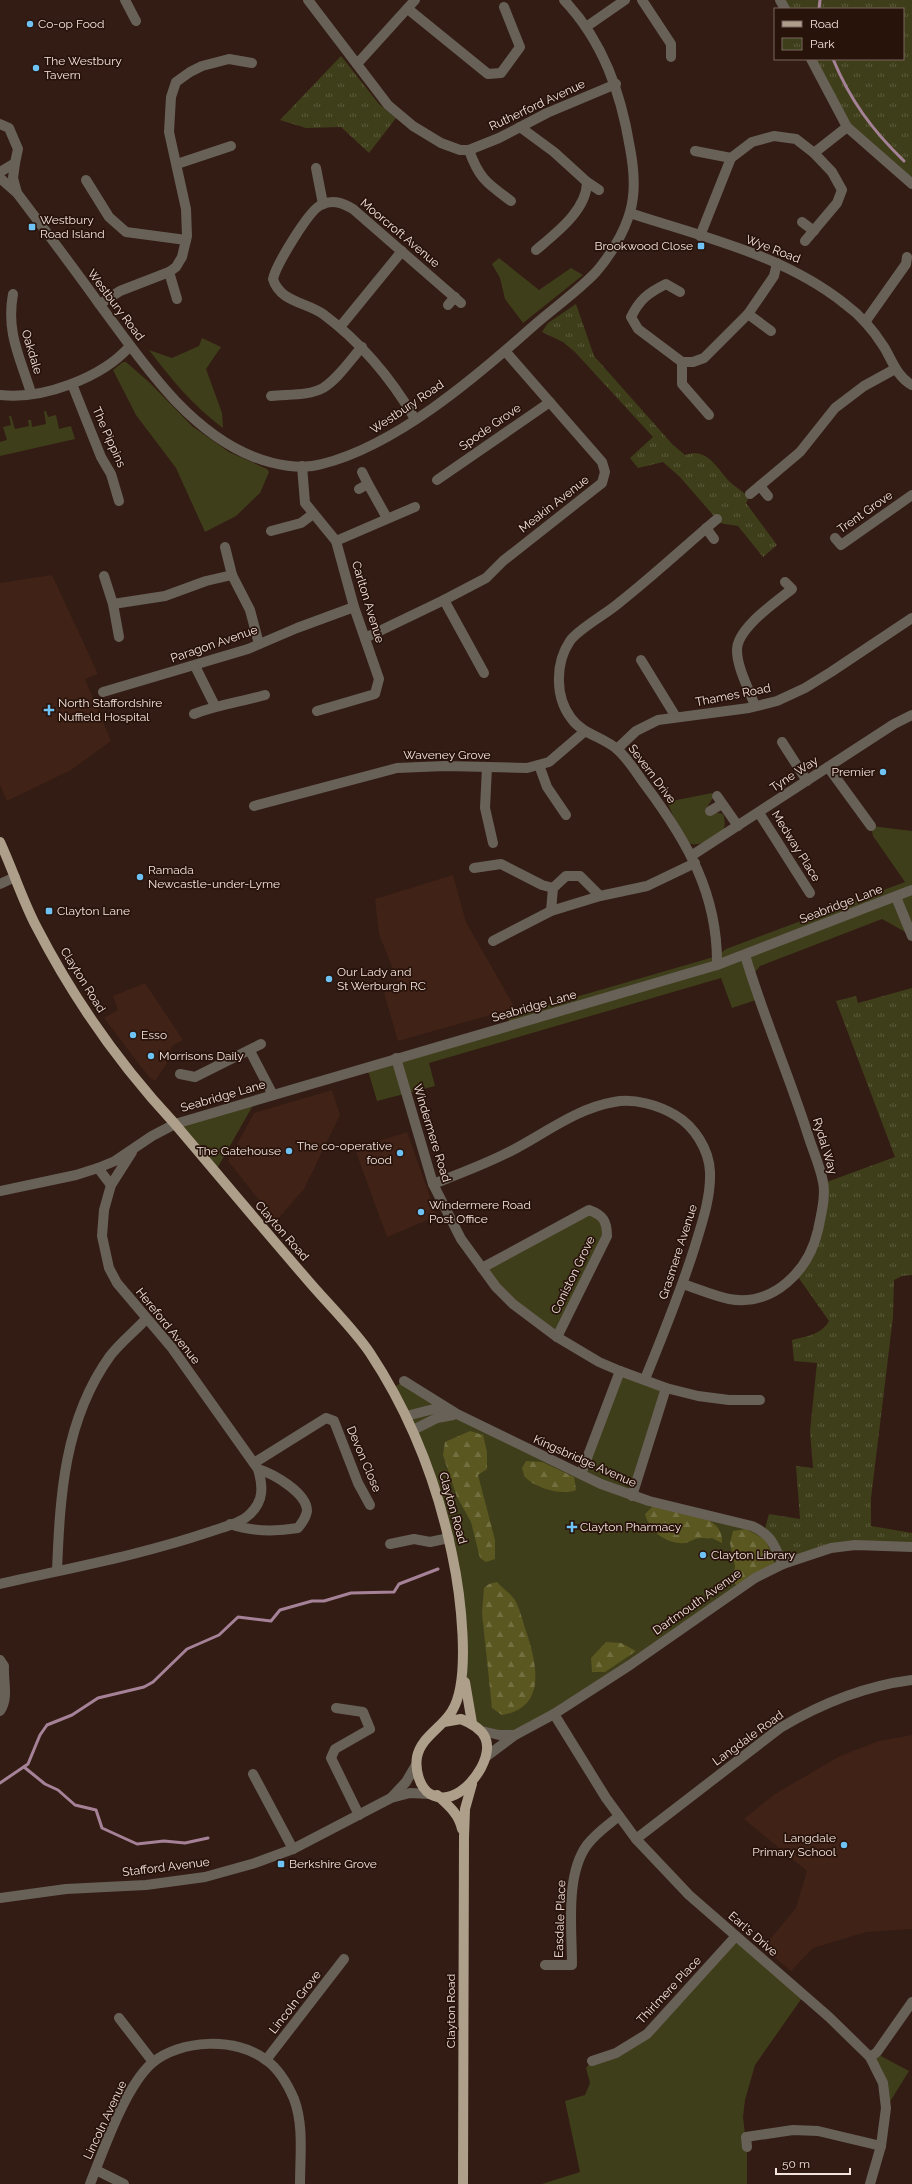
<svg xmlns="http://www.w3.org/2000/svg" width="912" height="2184" font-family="Raleway,sans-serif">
  <defs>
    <pattern id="forest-firs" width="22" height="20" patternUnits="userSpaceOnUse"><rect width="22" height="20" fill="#5a5720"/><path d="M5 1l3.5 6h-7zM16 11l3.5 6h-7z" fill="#726f40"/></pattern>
    <pattern id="park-tufts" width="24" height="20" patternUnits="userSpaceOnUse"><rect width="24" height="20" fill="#3f3e1a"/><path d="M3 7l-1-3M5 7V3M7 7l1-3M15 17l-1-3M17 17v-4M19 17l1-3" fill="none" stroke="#5b5a3b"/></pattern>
  </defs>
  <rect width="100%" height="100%" fill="#331c14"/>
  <g fill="#402217">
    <path d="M52 575 98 674 85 679 111 741 71 770 7 801 0 785V583Z"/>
    <path d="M453 875 466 922 515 1008 398 1041 384 993 399 984 379 934 375 899Z"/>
    <path d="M145 983 183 1040 172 1046 167 1063 155 1081 149 1077 104 1018 118 1010 113 996Z"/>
    <path d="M332 1090 340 1115 304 1189 276 1221 228 1161 254 1113Z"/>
    <path d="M407 1132 437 1216 387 1237 356 1152 360 1147Z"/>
    <path d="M912 1735V1929L866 1932 813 1948 791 1971 763 1948 796 1908 807 1871 744 1819 775 1794 840 1756 879 1741Z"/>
  </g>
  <g fill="#3f3e1a">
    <path d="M499 258 539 290 571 268 583 275 523 323 505 299 500 278 492 264Z"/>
    <path d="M202 338 221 347 206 369 222 413 223 428C192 405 172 380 149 350L172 358 199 346Z"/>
    <path d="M123 362H126L150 383 192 426 229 452 267 469 269 472 260 493 236 516 205 532 176 468 136 415 113 370Z"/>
    <path d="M44 411H46L48 417 56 415 59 429 71 426 75 439 0 456V442L7 440 3 427 11 425 9 416H11L15 429 29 426 28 420H31L32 427 46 424Z"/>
    <path d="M712 793 713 798 705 810 723 814C725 820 726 826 722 832 717 838 696 848 689 843 679 834 673 814 667 802Z"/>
    <path d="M871 826 912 831V931L907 933 882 919 760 966 751 977 759 999 732 1008 721 978 429 1063 435 1086 377 1101 369 1074 364 1068 511 1025 507 1017 717 956 726 949 905 882 873 836Z"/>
    <path d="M256 1100 215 1172 175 1124Z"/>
    <path d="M589 1210 607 1224 557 1337 534 1322 482 1268Z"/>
    <path d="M620 1371 666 1388 632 1496 764 1532 783 1564 515 1735 472 1723 461 1634 443 1510 391 1389 404 1381 581 1474Z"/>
    <path d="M735 1937 804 1995 755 2065 745 2100 743 2117 747 2152V2184H542L580 2172 565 2101 585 2095 590 2083 586 2068 592 2061 628 2047Z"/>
    <path d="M879 2055 909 2071 886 2108 870 2057Z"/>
  </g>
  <g fill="url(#forest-firs)">
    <path d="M470 1431 483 1435 487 1452V1469L478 1475 495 1540V1559L486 1562 480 1558 471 1522 457 1497 443 1455 445 1442Z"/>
    <path d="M526 1461 542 1462 574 1477 576 1490C563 1496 535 1488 525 1477 524 1475 523 1471 522 1468Z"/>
    <path d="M653 1506C675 1511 724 1512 722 1543L712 1538C707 1539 705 1538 700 1538 695 1538 690 1542 685 1543 667 1545 649 1531 645 1514Z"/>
    <path d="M746 1529 766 1540 774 1563 736 1585 733 1580 735 1566 730 1543 733 1531Z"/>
    <path d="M497 1582C502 1588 512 1594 516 1602 520 1610 522 1619 525 1628 536 1660 549 1707 502 1715L492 1708 482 1613 484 1588 489 1584Z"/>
    <path d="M606 1642 621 1643 636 1651 605 1672H592L591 1658Z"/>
  </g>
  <g fill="url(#park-tufts)">
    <path d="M780 0H912V185L847 127 811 59H903V9H785Z"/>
    <path d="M341 56 379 104 396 118 369 153 341 127 306 128 280 120Z"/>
    <path d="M576 304 594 356 673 445 685 455C709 447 717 470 731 483 737 488 743 492 749 497L746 503 777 545 763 557 738 526 720 523 680 477 663 462 638 468 630 458 653 437 575 352 563 342 542 332 548 323Z"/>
    <path d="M912 988V1275L902 1276 894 1280 893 1317 871 1498V1526L912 1533V1547L855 1545 783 1564 764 1532 769 1514 800 1519 796 1466 813 1468 810 1431 817 1363 794 1361 792 1340C807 1336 821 1335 829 1321L796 1274 808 1258 824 1183 895 1157 836 1001 856 996 858 1003Z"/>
  </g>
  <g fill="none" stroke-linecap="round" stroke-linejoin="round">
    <g stroke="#a68298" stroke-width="3">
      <path d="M819 9 820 0"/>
      <path d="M833 59C850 100 872 130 904 161"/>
      <path d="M24 1767 45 1784 58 1790 75 1805 96 1810 102 1828 137 1844 164 1841 185 1843 208 1838"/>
      <path d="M0 1783 28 1764 40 1735 47 1725 72 1715 98 1698 144 1687 153 1682 187 1649 219 1635 238 1617 271 1621 280 1610 312 1601H324L351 1593 394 1592 399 1584 438 1569"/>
    </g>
    <g stroke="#686157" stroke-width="10">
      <path d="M125 0 136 21"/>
      <path d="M308 0 388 105 413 126 441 143 460 150H469L499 138 547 113 616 84"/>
      <path d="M642 0 671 44V57"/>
      <path d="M780 0 785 9"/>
      <path d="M408 9 488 74 501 73 520 47 504 7"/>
      <path d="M586 27 625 0"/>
      <path d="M811 59 847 127 912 184"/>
      <path d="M357 64 415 0"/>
      <path d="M0 124 9 128 18 149 15 163 0 172"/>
      <path d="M520 127 554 152 587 182C587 210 556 233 536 250"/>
      <path d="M469 150C479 179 488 184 511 201"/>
      <path d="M695 151 731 158"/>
      <path d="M814 153 847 127"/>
      <path d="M15 163 13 178 17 193"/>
      <path d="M177 164 231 146"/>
      <path d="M316 168 323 204"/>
      <path d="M0 178 17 193C45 230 73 267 100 305 142 361 186 430 254 457 274 465 301 470 322 464 395 446 475 378 531 328 552 309 576 293 596 272 610 256 624 233 630 212 636 192 634 169 630 148 621 93 603 41 564 0"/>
      <path d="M86 180 109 217 126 232 186 240"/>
      <path d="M587 182 599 190"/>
      <path d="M630 213C703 237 784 255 845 304 860 315 874 331 884 347 892 360 897 377 912 385"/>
      <path d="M802 222 814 231"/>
      <path d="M700 236 731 158 752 142 774 136 796 139 814 153 832 172 842 190 837 203 805 241"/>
      <path d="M169 272 177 299"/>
      <path d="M680 292 666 284C648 293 640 299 631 317L638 329 682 362H693L704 358 748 314 774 276 777 263"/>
      <path d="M13 294C6 333 20 357 31 393"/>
      <path d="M100 304 120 291 169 272 176 267 182 257 187 236 186 209 169 132 171 97 176 82 190 72 202 66 229 59 252 63"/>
      <path d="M448 305 455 297"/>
      <path d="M748 314 771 331"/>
      <path d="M865 322 906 264 907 257"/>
      <path d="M340 327 402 251"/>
      <path d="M682 362V384L709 415"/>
      <path d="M72 384 101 457 111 474 119 501"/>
      <path d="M0 395C42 400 102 378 130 346"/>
      <path d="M271 396C287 394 309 396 323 388 339 378 350 360 362 347"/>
      <path d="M415 419C391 378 362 343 323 314 306 302 280 302 273 279 276 265 309 210 321 205 333 199 343 203 353 209L461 303"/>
      <path d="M302 466 305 503 336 541 354 607 379 679 375 694 317 711"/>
      <path d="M362 472 368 484"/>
      <path d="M437 480 550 402"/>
      <path d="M760 486 768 496"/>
      <path d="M359 489 368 484 387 518"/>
      <path d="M750 494 800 452 835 408 864 386 895 369"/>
      <path d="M706 528 714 539"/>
      <path d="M271 531 301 523 313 514"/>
      <path d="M835 538 841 545 912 495"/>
      <path d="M336 541 415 507"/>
      <path d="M225 547 232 575"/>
      <path d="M104 576 113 604 119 637"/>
      <path d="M444 600 484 673"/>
      <path d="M113 604 165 596 206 581 232 575 250 610 259 644"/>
      <path d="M365 638 444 600 486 578 503 561 602 483 605 472 602 462 506 352"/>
      <path d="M641 660 676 717"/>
      <path d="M195 666 215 706"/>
      <path d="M103 692 248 649 297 628 354 607"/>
      <path d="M755 706C749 689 737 668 737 650 737 628 776 602 792 589L785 582"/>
      <path d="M194 714C217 705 241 702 265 695"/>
      <path d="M782 742 807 781"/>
      <path d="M617 749 636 731 658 720 749 708 777 701 805 688 831 672 912 618"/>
      <path d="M539 765 547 787 566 815"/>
      <path d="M487 767 485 808 493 843"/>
      <path d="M828 767 871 826"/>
      <path d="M717 796 738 826"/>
      <path d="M254 806 397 768 445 766 527 768 549 762 584 732"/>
      <path d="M710 811 722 804"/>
      <path d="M759 813 810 893"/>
      <path d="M691 856 894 724 912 715"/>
      <path d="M474 868 501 864 542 885 553 888"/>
      <path d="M0 884 15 877"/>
      <path d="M896 897 912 936"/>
      <path d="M551 911 553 888 566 876H580L600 896"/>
      <path d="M493 941 551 911 600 896 647 886 695 863"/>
      <path d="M717 965C718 894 687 841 646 786 637 774 629 760 618 750 604 737 583 735 571 718 555 697 555 663 570 641 578 629 608 613 620 602 653 576 684 547 717 519"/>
      <path d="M250 1051 273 1095"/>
      <path d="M396 1058 433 1184 461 1239 496 1287 513 1304 557 1337 599 1362 620 1371 666 1388 698 1396 729 1400H760"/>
      <path d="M180 1074 195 1077 261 1044"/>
      <path d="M98 1168 111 1185"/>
      <path d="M433 1184C459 1174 486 1164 511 1151 544 1134 577 1108 614 1102 634 1098 658 1105 675 1115 694 1126 709 1149 710 1172 711 1197 702 1223 695 1246 681 1291 663 1335 645 1379"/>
      <path d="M0 1191 76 1175 98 1168 115 1161 152 1136 175 1124 717 965 912 890"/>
      <path d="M482 1268 589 1210C603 1215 607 1221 607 1236L557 1337"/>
      <path d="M683 1284C698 1289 714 1296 729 1299 774 1307 809 1270 818 1230 821 1215 826 1196 823 1182 820 1166 813 1151 808 1135 789 1075 763 1016 745 955"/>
      <path d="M404 1381 457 1414 601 1484 649 1501 752 1526C773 1536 773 1544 783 1564"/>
      <path d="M406 1416 434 1409 449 1413"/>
      <path d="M413 1430 437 1418 453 1415"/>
      <path d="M254 1463 326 1418 334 1421 358 1483 370 1505"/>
      <path d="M581 1474 620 1371"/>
      <path d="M632 1496 666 1388"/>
      <path d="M230 1524C253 1532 274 1532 298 1528 302 1523 306 1518 307 1511 307 1493 274 1474 258 1469"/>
      <path d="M390 1544 414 1539 430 1542 449 1538"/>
      <path d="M57 1571C60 1496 64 1420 110 1356 120 1343 135 1331 146 1319"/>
      <path d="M0 1584C70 1568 141 1555 209 1532 222 1527 240 1524 250 1514 264 1501 263 1486 258 1469L172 1348 117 1283 109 1268 102 1236 104 1210 111 1185 132 1152"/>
      <path d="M0 1660 4 1666C3 1681 9 1698 0 1711"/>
      <path d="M336 1708 363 1712 370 1729 335 1749 331 1758 359 1815"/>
      <path d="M554 1714 606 1798 636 1839 689 1895 829 2017 870 2057 883 2083 886 2108 881 2146 870 2184"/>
      <path d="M482 1731 499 1735H515"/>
      <path d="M487 1756 515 1735 554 1714 630 1665 755 1578 783 1564 831 1548 855 1545 912 1547"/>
      <path d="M253 1774 293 1849"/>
      <path d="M392 1797 406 1782 416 1765"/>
      <path d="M636 1839 780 1728C822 1703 864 1686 912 1680"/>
      <path d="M0 1898 66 1889 146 1885 205 1877 255 1863 293 1849 391 1798 410 1793 430 1794"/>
      <path d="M545 1965H572C572 1929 565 1875 587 1845 596 1833 608 1825 619 1816"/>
      <path d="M119 2018 153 2062"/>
      <path d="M870 2057 877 2052 912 2002"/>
      <path d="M266 2060 344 1959"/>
      <path d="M592 2061 616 2053 647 2034 735 1937"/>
      <path d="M747 2147 746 2137 793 2130 818 2131 881 2146"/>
      <path d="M96 2170 124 2184"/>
      <path d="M90 2184C104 2149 125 2087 152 2063 180 2039 237 2037 266 2060 279 2069 288 2085 294 2099 304 2125 300 2157 300 2184"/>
    </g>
    <g stroke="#ae9f8b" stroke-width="10">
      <path d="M0 842C13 870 22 899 36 926 73 998 120 1065 175 1124 218 1175 261 1226 305 1277 325 1301 353 1328 370 1353 411 1415 437 1482 452 1554 460 1591 472 1679 452 1711 442 1728 421 1737 417 1757 415 1769 419 1787 430 1794 452 1806 472 1784 481 1768 494 1743 486 1729 461 1719L444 1722"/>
      <path d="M465 1682 472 1723"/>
      <path d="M437 1795C449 1806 459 1814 462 1829"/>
      <path d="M463 2184 464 1837 465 1809 472 1784"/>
    </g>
  </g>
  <g fill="#6fc2f4" stroke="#28130b" stroke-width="1.5">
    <circle cx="30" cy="24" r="4"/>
    <circle cx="36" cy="68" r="4"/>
    <rect x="28" y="223" width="8" height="8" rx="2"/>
    <rect x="697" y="242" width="8" height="8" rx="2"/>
    <path d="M47 704h4v4h4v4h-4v4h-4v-4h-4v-4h4z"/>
    <circle cx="883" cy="772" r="4"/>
    <circle cx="140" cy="877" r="4"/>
    <rect x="45" y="907" width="8" height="8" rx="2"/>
    <circle cx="329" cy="979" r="4"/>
    <circle cx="133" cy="1035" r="4"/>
    <circle cx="151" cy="1056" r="4"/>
    <circle cx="289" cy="1151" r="4"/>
    <circle cx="400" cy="1153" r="4"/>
    <circle cx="421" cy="1212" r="4"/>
    <path d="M570 1521h4v4h4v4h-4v4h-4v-4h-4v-4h4z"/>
    <circle cx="703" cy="1555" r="4"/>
    <circle cx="844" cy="1845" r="4"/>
    <rect x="277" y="1860" width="8" height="8" rx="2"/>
  </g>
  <g text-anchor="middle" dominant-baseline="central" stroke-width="3.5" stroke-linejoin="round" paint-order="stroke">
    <g font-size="12" fill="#f4e4de" stroke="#28130b" text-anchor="start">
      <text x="38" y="24">Co-op Food</text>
      <text x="44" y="61">The Westbury<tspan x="44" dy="14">Tavern</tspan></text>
      <text x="40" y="220">Westbury<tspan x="40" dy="14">Road Island</tspan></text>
      <text x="693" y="246" text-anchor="end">Brookwood Close</text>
      <text x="58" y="703">North Staffordshire<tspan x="58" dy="14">Nuffield Hospital</tspan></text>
      <text x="875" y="772" text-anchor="end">Premier</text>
      <text x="148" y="870">Ramada<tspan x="148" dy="14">Newcastle-under-Lyme</tspan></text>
      <text x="57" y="911">Clayton Lane</text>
      <text x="337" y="972">Our Lady and<tspan x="337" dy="14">St Werburgh RC</tspan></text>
      <text x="141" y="1035">Esso</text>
      <text x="159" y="1056">Morrisons Daily</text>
      <text x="392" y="1146" text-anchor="end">The co-operative<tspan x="392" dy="14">food</tspan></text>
      <text x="281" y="1151" text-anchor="end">The Gatehouse</text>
      <text x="429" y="1205">Windermere Road<tspan x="429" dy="14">Post Office</tspan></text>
      <text x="580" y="1527">Clayton Pharmacy</text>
      <text x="711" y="1555">Clayton Library</text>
      <text x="836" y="1838" text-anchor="end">Langdale<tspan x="836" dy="14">Primary School</tspan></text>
      <text x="289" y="1864">Berkshire Grove</text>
    </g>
    <g font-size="12" fill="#f4e4de" stroke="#28130b">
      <text transform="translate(537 105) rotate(-25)">Rutherford Avenue</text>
      <text transform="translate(400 233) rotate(40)">Moorcroft Avenue</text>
      <text transform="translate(773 249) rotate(21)">Wye Road</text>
      <text transform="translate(116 305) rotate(53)">Westbury Road</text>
      <text transform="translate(32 352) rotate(73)">Oakdale</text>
      <text transform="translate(407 407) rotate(-34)">Westbury Road</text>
      <text transform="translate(490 427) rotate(-35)">Spode Grove</text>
      <text transform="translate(109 437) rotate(66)">The Pippins</text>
      <text transform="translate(554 504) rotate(-38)">Meakin Avenue</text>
      <text transform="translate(865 512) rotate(-35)">Trent Grove</text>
      <text transform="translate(368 602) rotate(73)">Carlton Avenue</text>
      <text transform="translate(214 644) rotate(-19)">Paragon Avenue</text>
      <text transform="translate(733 695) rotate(-11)">Thames Road</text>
      <text x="447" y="755">Waveney Grove</text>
      <text transform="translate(652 774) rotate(53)">Severn Drive</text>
      <text transform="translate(794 774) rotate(-33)">Tyne Way</text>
      <text transform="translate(796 846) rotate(58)">Medway Place</text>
      <text transform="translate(841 904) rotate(-21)">Seabridge Lane</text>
      <text transform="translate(83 980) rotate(58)">Clayton Road</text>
      <text transform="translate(534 1006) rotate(-16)">Seabridge Lane</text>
      <text transform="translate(223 1096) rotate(-16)">Seabridge Lane</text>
      <text transform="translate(432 1133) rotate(73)">Windermere Road</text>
      <text transform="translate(825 1146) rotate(73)">Rydal Way</text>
      <text transform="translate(282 1231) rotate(49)">Clayton Road</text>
      <text transform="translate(678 1252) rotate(-72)">Grasmere Avenue</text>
      <text transform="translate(573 1275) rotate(-64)">Coniston Grove</text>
      <text transform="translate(168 1326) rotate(51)">Hereford Avenue</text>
      <text transform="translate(364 1459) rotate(67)">Devon Close</text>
      <text transform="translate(585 1461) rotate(24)">Kingsbridge Avenue</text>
      <text transform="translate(453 1508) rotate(74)">Clayton Road</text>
      <text transform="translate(697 1602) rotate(-35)">Dartmouth Avenue</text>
      <text transform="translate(748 1738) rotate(-36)">Langdale Road</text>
      <text transform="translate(166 1867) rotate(-7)">Stafford Avenue</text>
      <text transform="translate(560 1919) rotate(-88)">Easdale Place</text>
      <text transform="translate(753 1934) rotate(41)">Earl's Drive</text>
      <text transform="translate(669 1990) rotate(-47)">Thirlmere Place</text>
      <text transform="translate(295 2002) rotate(-52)">Lincoln Grove</text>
      <text transform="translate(451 2011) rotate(-90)">Clayton Road</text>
      <text transform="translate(105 2120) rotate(-65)">Lincoln Avenue</text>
    </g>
  </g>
  <rect x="774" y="8" width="130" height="52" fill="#28130b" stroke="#7a675f"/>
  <rect x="782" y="21" width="20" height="6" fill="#ae9f8b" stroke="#7a675f"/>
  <text x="810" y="28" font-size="12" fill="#f4e4de">Road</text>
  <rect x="782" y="38" width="20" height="12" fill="url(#park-tufts)" stroke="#7a675f"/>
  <text x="810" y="48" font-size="12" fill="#f4e4de">Park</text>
  <path d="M776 2168v6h74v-6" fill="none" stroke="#f4e4de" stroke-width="2"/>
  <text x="782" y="2168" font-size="12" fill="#f4e4de" stroke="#28130b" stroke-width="3" paint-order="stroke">50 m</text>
</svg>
